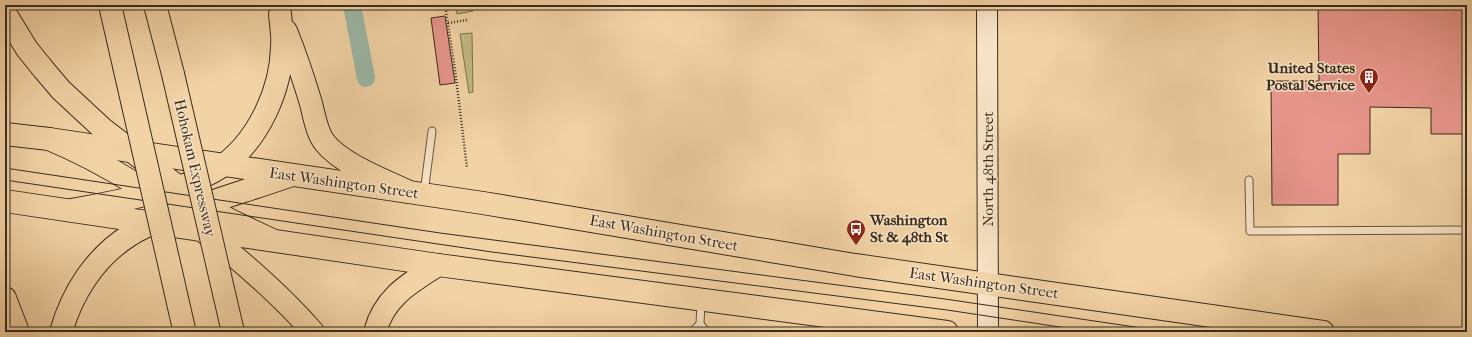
<svg xmlns="http://www.w3.org/2000/svg" width="1472" height="337" font-family="'IM FELL French Canon',serif">
  <rect width="100%" height="100%" fill="#f2d3a6"/>
  <filter id="stains"><feTurbulence type="fractalNoise" baseFrequency=".005" numOctaves="4"/><feColorMatrix values="0 0 0 0 .2 0 0 0 0 .09 0 0 0 0 .02 0 0 0 .5 -.17"/></filter>
  <radialGradient id="worn" r=".72"><stop offset=".6" stop-color="#630" stop-opacity="0"/><stop offset="1" stop-color="#630" stop-opacity=".3"/></radialGradient>
  <g fill="#c3ba81" stroke="#7e724e">
    <path d="M455 5H473V11L457 14Z"/>
    <path d="M472 33 473 92 469 93 460 34Z"/>
  </g>
  <g fill="none" stroke-linecap="round" stroke-linejoin="round">
    <path stroke="#9bb8a7" stroke-width="18" d="M352 5 366 78"/>
  </g>
  <g fill="#e8968c" stroke="#392b1b">
    <path d="M1318 5H1467V134H1431V108L1370 107V154H1338V205H1272L1271 81H1319Z"/>
    <path d="M445 16 455 83 440 85 431 18Z"/>
  </g>
  <g fill="none" stroke-linecap="round" stroke-linejoin="round">
    <defs>
      <g id="lane">
        <path d="M1249 180 1250 231 1467 230"/>
        <path d="M424 193 432 131"/>
        <path d="M700 324 701 303"/>
        <path d="M692 332 700 324 707 332"/>
      </g>
      <path id="secondary" d="M987 5 988 332"/>
      <g id="primary">
        <path d="M5 134 49 139 483 203 855 265 1323 332"/>
        <path d="M5 201 438 265 947 332"/>
      </g>
      <g id="highway">
        <path d="M110 5 124 66"/>
        <path d="M155 5 173 74"/>
        <path d="M5 13 27 49 44 70 61 90 103 129 202 205 232 221 272 240"/>
        <path d="M286 31C295 53 303 77 310 100 314 113 316 132 325 143 343 165 384 180 409 192"/>
        <path d="M49 139C114 166 172 205 227 250 257 275 287 302 313 332"/>
        <path d="M71 210C101 205 130 199 160 191 170 188 181 187 190 183 201 178 215 172 225 164 259 138 281 90 282 47 283 36 281 25 280 14"/>
        <path d="M5 298 18 332"/>
        <path d="M61 332C72 293 95 257 130 235 142 227 157 222 171 216 211 201 252 189 292 175"/>
        <path d="M375 332C384 297 410 283 438 265"/>
      </g>
    </defs>
    <use href="#lane" stroke="#67553e" stroke-width="9"/>
    <use href="#secondary" stroke="#392b1b" stroke-width="22"/>
    <use href="#primary" stroke="#392b1b" stroke-width="24"/>
    <use href="#highway" stroke="#392b1b" stroke-width="24"/>
    <g stroke="#392b1b" stroke-width="2.5" stroke-dasharray="1 2" stroke-linecap="butt">
      <path d="M445 5 455 70 467 168"/>
      <path d="M448 23 467 20"/>
    </g>
    <use href="#lane" stroke="#f7e2c5" stroke-width="7"/>
    <use href="#secondary" stroke="#f7e2c5" stroke-width="20"/>
    <use href="#primary" stroke="#f2d3a6" stroke-width="22"/>
    <use href="#highway" stroke="#f2d3a6" stroke-width="22"/>
    <g stroke="#392b1b" stroke-width="1">
      <path d="M5 168 440 233 945 299 1169 332"/>
      <path d="M5 180 492 252 947 310 1093 332"/>
    </g>
    <defs>
      <g id="highway-bridge">
        <path d="M124 66 184 329"/>
        <path d="M173 74 233 332"/>
      </g>
    </defs>
    <use href="#highway-bridge" stroke="#392b1b" stroke-width="24" stroke-linecap="butt"/>
    <use href="#highway-bridge" stroke="#f2d3a6" stroke-width="22"/>
  </g>
  <defs>
    <symbol id="building-pin" viewBox="-11 -11 22 30"><path d="M0 17L-7.5 6A9.5 9.5 0 1 1 7.5 6Z" fill="#8f2418" stroke="#f7e2c5"/><path d="M-4-6H4V6H1V3H-1V6H-4ZM-2.5-4.3h1.7v1.8h-1.7ZM.8-4.3h1.7v1.8H.8ZM-2.5-1h1.7V.8h-1.7ZM.8-1h1.7V.8H.8Z" fill="#fff"/></symbol>
    <symbol id="bus-pin" viewBox="-11 -11 22 30"><path d="M0 17L-7.5 6A9.5 9.5 0 1 1 7.5 6Z" fill="#8f2418" stroke="#f7e2c5"/><path d="M-5-6H5V4H4V6H2V4H-2V6H-4V4H-5ZM-3.5-4V0h7V-4ZM-3.5 1.2v1.5H-2V1.2ZM2 1.2v1.5H3.5V1.2Z" fill="#fff"/></symbol>
  </defs>
  <g fill-rule="evenodd">
    <use href="#building-pin" x="1358" y="66" width="22" height="30"/>
    <use href="#bus-pin" x="845" y="218" width="22" height="30"/>
  </g>
  <g text-anchor="middle" dominant-baseline="central" stroke-width="3" stroke-linejoin="round" paint-order="stroke">
    <g font-size="15" font-weight="bold" fill="#392b1b" stroke="#f7e2c5" text-anchor="end">
      <text x="1355" y="68">United States<tspan x="1355" dy="17">Postal Service</tspan></text>
      <text x="870" y="220" text-anchor="start">Washington<tspan x="870" dy="17">St &amp; 48th St</tspan></text>
    </g>
    <g font-size="15" fill="#392b1b" stroke="#f7e2c5">
      <text transform="translate(195 168) rotate(77)">Hohokam Expressway</text>
      <text transform="translate(988 169) rotate(-90)">North 48th Street</text>
      <text transform="translate(344 183) rotate(8)">East Washington Street</text>
      <text transform="translate(664 233) rotate(10)">East Washington Street</text>
      <text transform="translate(984 283) rotate(8)">East Washington Street</text>
    </g>
  </g>
  <rect width="1472" height="337" fill="none" stroke="#f2d3a6" stroke-width="20"/>
  <rect x="6" y="6" width="1460" height="325" fill="none" stroke="#392b1b" stroke-width="2"/>
  <rect x="10" y="10" width="1452" height="317" fill="none" stroke="#392b1b"/>
  <rect width="100%" height="100%" filter="url(#stains)"/>
  <rect width="100%" height="100%" fill="url(#worn)"/>
</svg>
